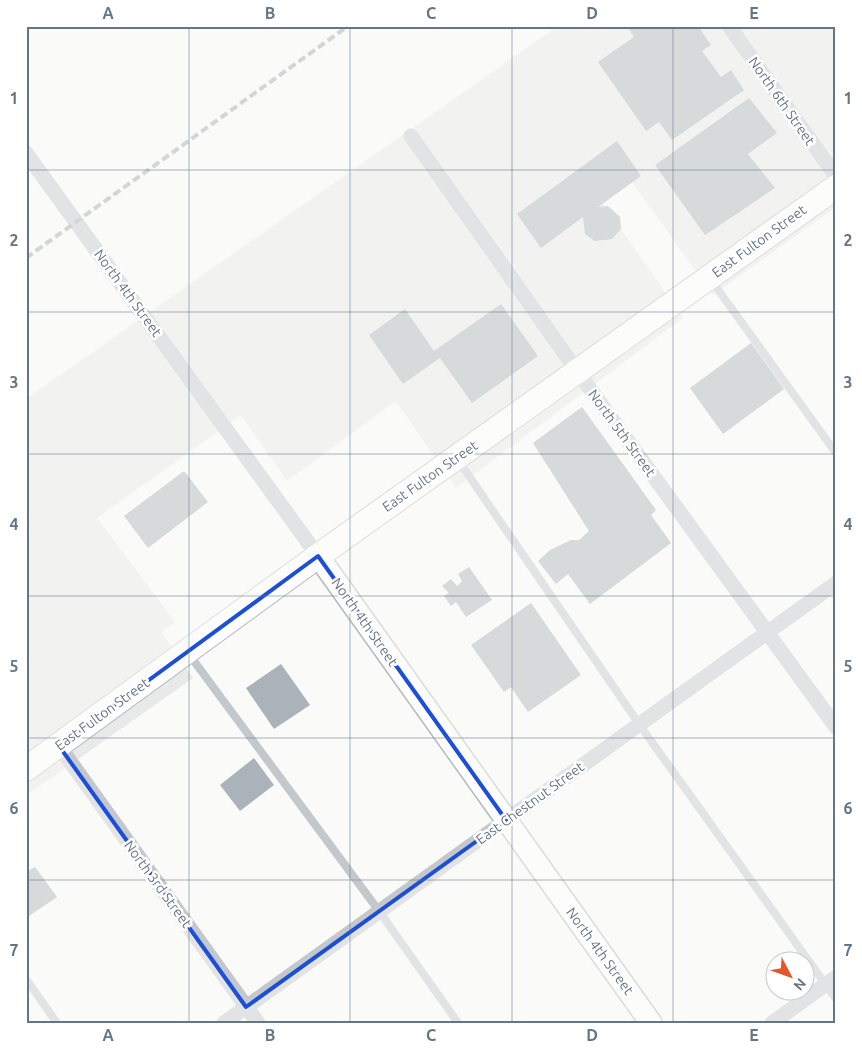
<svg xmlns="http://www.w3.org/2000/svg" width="862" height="1049" font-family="Ubuntu,sans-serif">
  <rect width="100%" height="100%" fill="#fafaf8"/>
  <path fill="#e8e9e9" d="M558 26H836V207L713 295 632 182 603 203 683 318 456 488 396 401 287 481 241 415 97 518 175 622 161 632 193 678 26 796V399Z"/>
  <g fill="#aab3b9">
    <path d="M627 26H698L711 45 702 51 721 77 731 70 744 90 672 140 659 122 646 131 598 62 634 37Z"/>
    <path d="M749 98 777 133 748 154 775 188 705 235 655 165Z"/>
    <path d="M617 141 641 176 598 207 608 206 620 217 621 229 612 239 595 241 585 234 583 217 541 248 517 214Z"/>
    <path d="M501 304 538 356 472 403 440 358 403 384 369 335 405 309 434 351Z"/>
    <path d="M751 343 784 389 723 434 690 388Z"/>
    <path d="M582 407 656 510 651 515 671 543 590 604 568 574 556 584 538 561 550 550 571 540H579L589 531 533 443Z"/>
    <path d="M184 471 208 502 148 548 124 516Z"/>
    <path d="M469 567 492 600 466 617 456 602 451 606 444 596 449 593 442 586 451 579 457 586 462 581 458 574Z"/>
    <path d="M531 603 581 675 528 712 511 687 504 692 471 645Z"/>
    <path d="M281 664 310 705 274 729 246 688Z"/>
    <path d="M254 758 274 785 240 811 220 785Z"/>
    <path d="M35 867 57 897 26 918V872Z"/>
  </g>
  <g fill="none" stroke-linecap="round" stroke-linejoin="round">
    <defs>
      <path id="secondary" d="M318 556 651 1023"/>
      <path id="primary" d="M26 769 318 556 836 187"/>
    </defs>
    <use href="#secondary" stroke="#b3babf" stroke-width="24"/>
    <use href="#primary" stroke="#b5babe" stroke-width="26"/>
    <g stroke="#c3c8cc" stroke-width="8">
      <path d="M711 280 836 453"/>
      <path d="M458 460 639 724 836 999"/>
      <path d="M188 653 379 911 458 1023"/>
      <path d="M26 979 57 1023"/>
    </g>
    <g stroke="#c3c8cc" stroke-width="15">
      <path d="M729 26 836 176"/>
      <path d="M411 136 577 371 836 727"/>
      <path d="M26 153 318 556"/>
      <path d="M59 746 258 1023"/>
      <path d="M224 1023 836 583"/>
      <path d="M772 1023 836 977"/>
    </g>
    <use href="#secondary" stroke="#fff" stroke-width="21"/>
    <use href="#primary" stroke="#fff" stroke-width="24"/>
    <path stroke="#a2aab0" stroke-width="4" stroke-dasharray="8 4" stroke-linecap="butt" d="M26 258 348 26"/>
  </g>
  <path d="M0 0H862V1049H0ZM318 556 506 820 246 1007 59 746Z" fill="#fafaf8" fill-opacity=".55" fill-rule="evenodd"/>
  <path fill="none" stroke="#1d4ed8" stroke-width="4" stroke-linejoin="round" d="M318 556 506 820 246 1007 59 746Z"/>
  <path fill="none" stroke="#657683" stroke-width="1" stroke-opacity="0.55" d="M189 26V1023M350 26V1023M512 26V1023M673 26V1023M26 170H836M26 312H836M26 454H836M26 596H836M26 738H836M26 880H836"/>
  <g text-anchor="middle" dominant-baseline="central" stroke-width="5" stroke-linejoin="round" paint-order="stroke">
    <g font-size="14" fill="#657683" stroke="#fff">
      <text transform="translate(782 101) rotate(55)">North 6th Street</text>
      <text transform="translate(759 241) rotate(-36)">East Fulton Street</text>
      <text transform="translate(128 293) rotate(54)">North 4th Street</text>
      <text transform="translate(622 433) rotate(54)">North 5th Street</text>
      <text transform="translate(430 476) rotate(-35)">East Fulton Street</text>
      <text transform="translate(365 622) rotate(55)">North 4th Street</text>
      <text transform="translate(102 714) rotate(-36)">East Fulton Street</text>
      <text transform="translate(530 803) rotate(-36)">East Chestnut Street</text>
      <text transform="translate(158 884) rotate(54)">North 3rd Street</text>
      <text transform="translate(600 951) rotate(54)">North 4th Street</text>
    </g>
  </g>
  <rect width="862" height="1049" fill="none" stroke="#ffffff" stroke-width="55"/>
  <g transform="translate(790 976) rotate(131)"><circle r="24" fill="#ffffff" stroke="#c1c8cd"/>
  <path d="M0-4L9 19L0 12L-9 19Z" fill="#e4572e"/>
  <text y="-8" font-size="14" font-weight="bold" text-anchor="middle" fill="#657683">N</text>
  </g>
  <rect x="28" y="28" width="806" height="994" fill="none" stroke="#657683" stroke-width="2"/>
  <g font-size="16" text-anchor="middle" font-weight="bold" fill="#657683">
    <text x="108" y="19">A</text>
    <text x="270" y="19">B</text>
    <text x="431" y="19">C</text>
    <text x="592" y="19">D</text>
    <text x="754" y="19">E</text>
    <text x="14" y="104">1</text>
    <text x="848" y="104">1</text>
    <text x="14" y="246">2</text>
    <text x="848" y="246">2</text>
    <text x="14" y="388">3</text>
    <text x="848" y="388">3</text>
    <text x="14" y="530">4</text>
    <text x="848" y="530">4</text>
    <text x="14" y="672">5</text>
    <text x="848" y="672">5</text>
    <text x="14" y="814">6</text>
    <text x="848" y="814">6</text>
    <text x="14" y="956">7</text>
    <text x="848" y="956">7</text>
    <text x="108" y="1041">A</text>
    <text x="270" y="1041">B</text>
    <text x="431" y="1041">C</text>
    <text x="592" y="1041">D</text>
    <text x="754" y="1041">E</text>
  </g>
</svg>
